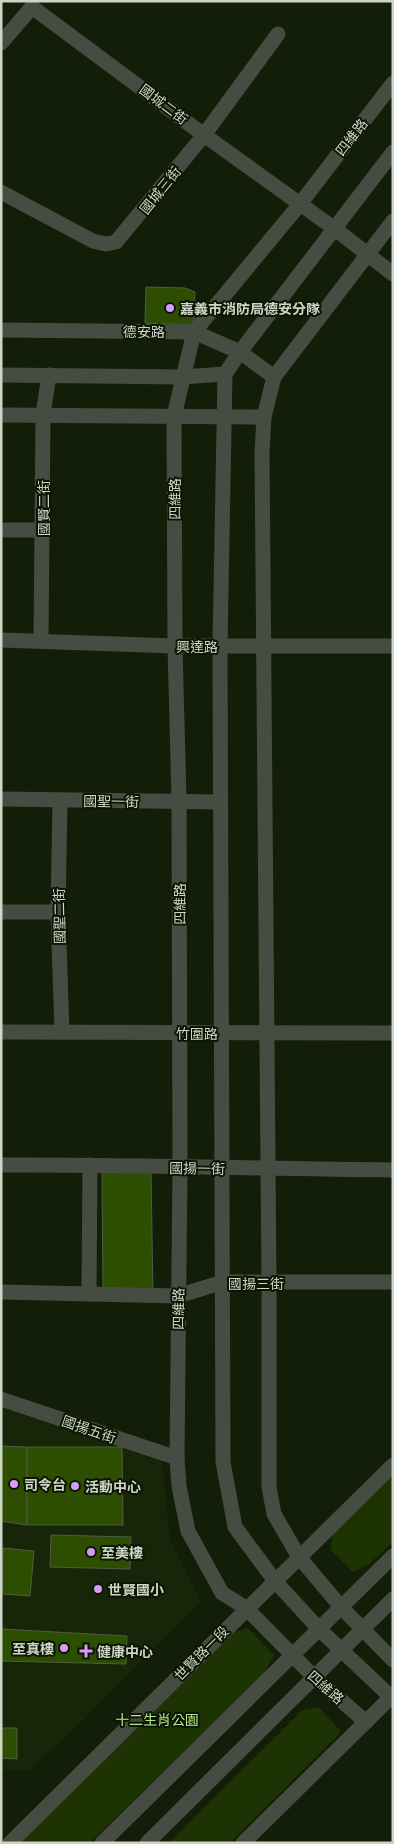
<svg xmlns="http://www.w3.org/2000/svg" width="394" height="1844" font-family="Manrope,'Noto Sans TC',sans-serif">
  <rect width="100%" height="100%" fill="#131e09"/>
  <path fill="#172509" d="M1 1404 162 1460 170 1539 201 1602 81 1723 29 1770H1Z"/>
  <g fill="#1e3304">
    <path d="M393 1473V1542L369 1564 353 1572 330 1549 333 1532Z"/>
    <path d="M248 1628 274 1655 262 1676 89 1843H20L134 1717 137 1706 230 1633Z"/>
    <path d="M319 1707 341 1732 230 1843H169L302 1710Z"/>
  </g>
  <g fill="#2d4e00" stroke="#4f5d45">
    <path d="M146 287 185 288 195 292 194 325 145 323Z"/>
    <path d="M102 1172 151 1173 153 1295 103 1293Z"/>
    <path d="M1 1446 27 1447V1525L1 1521Z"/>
    <path d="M27 1447H122L123 1525H27Z"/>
    <path d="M51 1535 131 1537 130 1569 50 1567Z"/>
    <path d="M3 1548 34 1551 30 1596 2 1594Z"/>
    <path d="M1 1629 127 1636 126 1664 1 1661Z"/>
    <path d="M1 1728H17V1759L1 1758Z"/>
  </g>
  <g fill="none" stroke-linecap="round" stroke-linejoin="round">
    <g stroke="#464c41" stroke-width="15">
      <path d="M1 43 32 7 204 135 335 229 393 274"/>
      <path d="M1 192 93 241 106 244 116 242 204 135 278 34"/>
      <path d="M393 221 274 377 264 417 262 452 269 1283V1487L274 1514 299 1557 341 1607 393 1660"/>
      <path d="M1 330 194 332 240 352 274 377"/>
      <path d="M1 375 182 377 225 374"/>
      <path d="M1 415 264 417"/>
      <path d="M1 530H43"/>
      <path d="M1 640 175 646H393"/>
      <path d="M41 641 43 415 49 375"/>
      <path d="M1 799 220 802"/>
      <path d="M60 800 58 912 62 1032"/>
      <path d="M1 912H58"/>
      <path d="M1 1032 393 1033"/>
      <path d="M1 1165C132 1164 262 1169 393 1170"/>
      <path d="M1 1292 178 1296 223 1282H393"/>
      <path d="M89 1294 90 1165"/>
      <path d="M1 1399 177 1458"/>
      <path d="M391 1697 319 1629 275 1581 235 1527 223 1462 220 646 225 374 240 352 393 152"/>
      <path d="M366 1722 314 1677 246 1608 222 1593 188 1531 179 1486 177 1458 180 1168 179 801 175 646 174 416 194 332 300 204 393 83"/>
      <path d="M10 1843 393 1465"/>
      <path d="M102 1843 393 1556"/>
      <path d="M147 1843 393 1599"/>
      <path d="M243 1843 393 1695"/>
    </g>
  </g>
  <g fill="#d69bfa" stroke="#0b1503" stroke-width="2">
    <circle cx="170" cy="308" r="5"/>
    <circle cx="14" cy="1484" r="5"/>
    <circle cx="75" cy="1486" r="5"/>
    <circle cx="91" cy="1552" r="5"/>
    <circle cx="98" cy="1589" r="5"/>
    <circle cx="64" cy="1648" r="5"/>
    <path d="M83.5 1643.5h5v5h5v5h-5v5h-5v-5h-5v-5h5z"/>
  </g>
  <g text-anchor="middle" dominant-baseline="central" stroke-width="4" stroke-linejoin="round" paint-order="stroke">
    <g font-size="14" fill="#cdd5c7" stroke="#0b1503">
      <text transform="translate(164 104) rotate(37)">國城二街</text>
      <text transform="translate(351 137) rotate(-52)">四維路</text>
      <text transform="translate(160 190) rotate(-51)">國城三街</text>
      <text x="144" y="331">德安路</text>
      <text transform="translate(174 499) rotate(-90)">四維路</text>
      <text transform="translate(43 508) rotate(-90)">國賢二街</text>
      <text x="197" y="646">興達路</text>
      <text transform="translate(111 801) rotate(1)">國聖一街</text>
      <text transform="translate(179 904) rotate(-90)">四維路</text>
      <text transform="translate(59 916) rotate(-91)">國聖二街</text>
      <text x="197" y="1033">竹圍路</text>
      <text transform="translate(197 1168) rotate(1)">國揚一街</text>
      <text x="256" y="1283">國揚三街</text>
      <text transform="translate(178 1309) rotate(-89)">四維路</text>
      <text transform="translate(89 1429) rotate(19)">國揚五街</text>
      <text transform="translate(201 1653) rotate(-45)">世賢路一段</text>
      <text transform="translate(326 1687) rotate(41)">四維路</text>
    </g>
    <g font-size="14" font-weight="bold" fill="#cdd5c7" stroke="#0b1503" text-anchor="start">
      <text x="180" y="308">嘉義市消防局德安分隊</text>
      <text x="24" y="1484">司令台</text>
      <text x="85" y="1486">活動中心</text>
      <text x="101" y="1552">至美樓</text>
      <text x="108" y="1589">世賢國小</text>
      <text x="54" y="1648" text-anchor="end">至真樓</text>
      <text x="97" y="1651">健康中心</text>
    </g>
    <g font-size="14" fill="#b4e887" stroke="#0b1503">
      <text x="157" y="1719">十二生肖公園</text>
    </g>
  </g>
  <rect width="394" height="1844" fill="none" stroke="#cdd5c7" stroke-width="5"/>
</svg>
